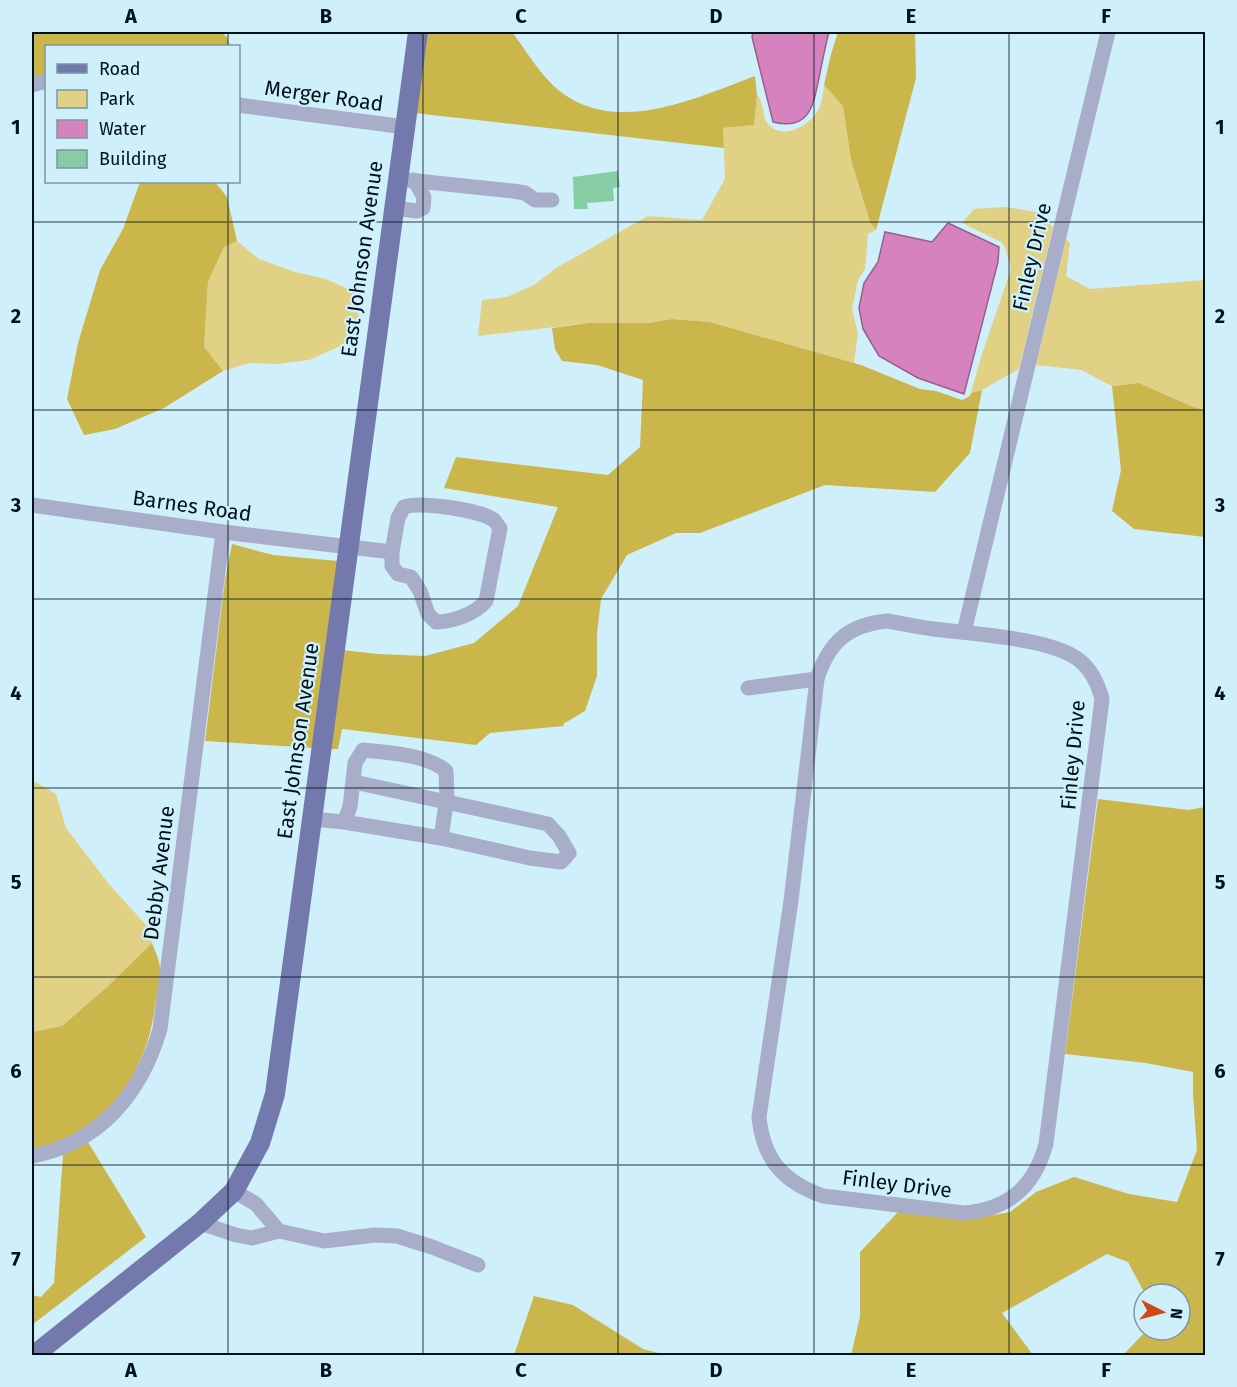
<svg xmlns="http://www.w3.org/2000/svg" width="1237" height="1387" font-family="'Fira Sans',sans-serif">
  <rect width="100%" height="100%" fill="#cff0fa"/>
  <g fill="#e0d185">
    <path d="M824 85 843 106 851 160 870 222 876 230 868 234 865 269 858 280 852 309 858 333 854 363 710 322 672 319 650 323H589L478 336 482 300 507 297 534 285 556 268 648 216 702 220 725 179 723 128 754 125 757 95C765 103 761 117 769 125 783 140 808 126 817 112 822 105 823 93 824 85Z"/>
    <path d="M1005 207 1037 212 1053 227 1019 369 982 390 971 393 981 357 1011 269 1005 247 1001 242 962 223 974 209Z"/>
    <path d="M1066 239 1070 243 1066 276 1090 289 1205 280V410L1193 407 1139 383 1112 386 1081 370 1036 365Z"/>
    <path d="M237 241 259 259 295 272 326 279 355 292 360 326 354 340 309 360 277 364 249 363 223 371 204 348 208 282 224 247Z"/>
    <path d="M32 780 56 794 66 828 108 883 147 926 152 943 106 988 62 1026 32 1032Z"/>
  </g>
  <g fill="#cbb64c">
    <path d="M32 32H220L227 37 230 46H46V74L32 78Z"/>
    <path d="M425 32H512C528 53 543 80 565 95 622 134 698 97 755 76L757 95 754 125 723 128 724 148 414 113Z"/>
    <path d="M838 32H915L916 78 876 230 870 222 851 160 843 106 824 85 831 54Z"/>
    <path d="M140 182H215L227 197 237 241 224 247 208 282 204 347 223 371 164 408 115 429 84 435 67 399 78 343 100 270 123 229Z"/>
    <path d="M672 319 710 322 861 365 920 389 936 391 962 400 970 396 971 393 982 390 970 453 935 492 825 485 700 533H676L627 555 601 599 597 634V676L585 711 563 724 564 726 490 733 476 745 342 729 338 749H329L342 650 378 654 425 656 474 643 518 606 558 507 444 488 456 457 608 475 640 447 643 380 597 365 562 361 555 349 552 328 589 323H650Z"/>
    <path d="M1139 383 1193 407 1205 410V537L1134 529 1112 511 1121 470 1112 386Z"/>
    <path d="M232 544 273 555 338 561 313 748 205 741 225 580Z"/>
    <path d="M1098 799 1189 810 1205 807V1355H1123L1147 1330H1180V1294H1145L1128 1262 1107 1254 1002 1313 1033 1355 851 1356 860 1316V1252L898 1212 988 1216 1010 1212 1036 1192 1074 1177 1129 1194 1177 1202 1197 1150 1193 1095V1072L1146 1063 1065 1054Z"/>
    <path d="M152 943C155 951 160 961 160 969 160 981 157 994 155 1006 148 1064 117 1115 62 1140 53 1144 42 1146 32 1149V1032L62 1026 106 988Z"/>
    <path d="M88 1142 146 1237 32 1325V1295L41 1297 54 1283 63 1154Z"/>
    <path d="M534 1296 573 1305 643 1349 666 1355H514Z"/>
  </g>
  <g fill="#d682be" stroke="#96608c" stroke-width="1.5">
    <path d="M753 32H829C825 47 822 63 819 78 813 107 809 131 773 122L752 37Z"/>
    <path d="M948 223 999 247 998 262 964 394 918 378 879 356 863 329 859 308 864 283 878 262 885 232 932 242Z"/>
  </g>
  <path fill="#86cca4" d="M618 171 620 187 613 188 614 201 587 203 588 209H574L573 177Z"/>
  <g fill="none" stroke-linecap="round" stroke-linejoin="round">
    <g stroke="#a8adc9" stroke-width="15">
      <path d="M32 85 46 81"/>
      <path d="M238 105 405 127"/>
      <path d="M398 179 513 191 525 193 535 200H552"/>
      <path d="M394 208 417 211 423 208 424 197 414 180"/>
      <path d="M32 505 223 532 392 552V566L398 574 411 577 420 591 428 614 436 622C452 622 475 614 486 601L500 528C499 527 495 521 494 520 481 510 419 501 404 507L398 518 392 552"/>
      <path d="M887 621C905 624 923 628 942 630 976 634 1053 639 1079 660 1092 670 1098 684 1102 699L1046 1144C1034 1187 1009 1209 964 1213L823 1196C783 1182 763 1159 759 1117L791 901 817 679C829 642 848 625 887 621Z"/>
      <path d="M964 632 1108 32"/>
      <path d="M748 688 817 679"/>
      <path d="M354 782 548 824 559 836 569 853 561 862 530 858 441 838"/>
      <path d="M311 819 344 822 350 807 355 763 363 750C387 752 428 755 446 771L447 797 441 838 344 822"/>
      <path d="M32 1156C100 1143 141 1094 160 1029L223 532"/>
      <path d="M234 1191 256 1204 279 1231"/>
      <path d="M200 1223 236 1235 252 1238 279 1231 324 1241 375 1235 397 1236 432 1247 478 1265"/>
    </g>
    <path stroke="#7379ac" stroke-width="20" d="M33 1356 200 1223 234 1191 260 1143 275 1094 418 32"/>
  </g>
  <path fill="none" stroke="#001219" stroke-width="1.5" stroke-opacity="0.55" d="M228 32V46M423 32V1356M618 32V1356M814 32V1356M1009 32V1356M228 182V1356M32 222H1206M32 410H1206M32 599H1206M32 788H1206M32 977H1206M32 1165H1206"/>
  <g text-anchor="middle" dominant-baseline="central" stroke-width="4.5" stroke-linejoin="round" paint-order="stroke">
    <g font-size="21" fill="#001219" stroke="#cff0fa">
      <text transform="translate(324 96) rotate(8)">Merger Road</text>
      <text transform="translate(1032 257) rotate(-77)">Finley Drive</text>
      <text transform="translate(362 259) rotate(-82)">East Johnson Avenue</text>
      <text transform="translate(192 506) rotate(8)">Barnes Road</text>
      <text transform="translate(298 741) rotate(-82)">East Johnson Avenue</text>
      <text transform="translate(1073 755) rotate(-85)">Finley Drive</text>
      <text transform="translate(159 873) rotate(-83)">Debby Avenue</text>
      <text transform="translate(897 1184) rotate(7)">Finley Drive</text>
    </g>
  </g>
  <rect width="1237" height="1387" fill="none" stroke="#cff0fa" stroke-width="66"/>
  <rect x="45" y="45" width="195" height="138" fill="#cff0fa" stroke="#7c97a0" stroke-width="1.5"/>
  <rect x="57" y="64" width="30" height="9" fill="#7379ac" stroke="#7c97a0" stroke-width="1.5"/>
  <text x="99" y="75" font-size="18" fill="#001219">Road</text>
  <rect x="57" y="90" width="30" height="18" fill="#e0d185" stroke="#7c97a0" stroke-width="1.5"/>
  <text x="99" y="105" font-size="18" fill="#001219">Park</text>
  <rect x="57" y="120" width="30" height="18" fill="#d682be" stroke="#7c97a0" stroke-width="1.5"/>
  <text x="99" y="135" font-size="18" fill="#001219">Water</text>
  <rect x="57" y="150" width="30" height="18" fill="#86cca4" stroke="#7c97a0" stroke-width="1.5"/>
  <text x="99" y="165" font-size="18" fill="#001219">Building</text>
  <g transform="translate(1162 1312) rotate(96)"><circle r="28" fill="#cff0fa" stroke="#7c97a0" stroke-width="1.5"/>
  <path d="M0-4.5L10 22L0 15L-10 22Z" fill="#cf4815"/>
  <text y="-9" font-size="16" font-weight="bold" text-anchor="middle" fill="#001219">N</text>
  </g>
  <rect x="33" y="33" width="1171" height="1321" fill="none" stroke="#001219" stroke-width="2"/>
  <g font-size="20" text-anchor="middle" font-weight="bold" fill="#001219">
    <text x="131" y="23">A</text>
    <text x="326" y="23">B</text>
    <text x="521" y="23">C</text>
    <text x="716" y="23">D</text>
    <text x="911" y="23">E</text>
    <text x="1106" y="23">F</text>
    <text x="16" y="134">1</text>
    <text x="1220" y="134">1</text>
    <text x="16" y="323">2</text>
    <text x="1220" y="323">2</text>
    <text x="16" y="512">3</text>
    <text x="1220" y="512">3</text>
    <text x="16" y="700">4</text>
    <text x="1220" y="700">4</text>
    <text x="16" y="889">5</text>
    <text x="1220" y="889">5</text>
    <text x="16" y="1078">6</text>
    <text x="1220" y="1078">6</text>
    <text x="16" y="1266">7</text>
    <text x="1220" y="1266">7</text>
    <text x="131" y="1377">A</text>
    <text x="326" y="1377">B</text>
    <text x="521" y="1377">C</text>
    <text x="716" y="1377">D</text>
    <text x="911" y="1377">E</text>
    <text x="1106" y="1377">F</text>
  </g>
</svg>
